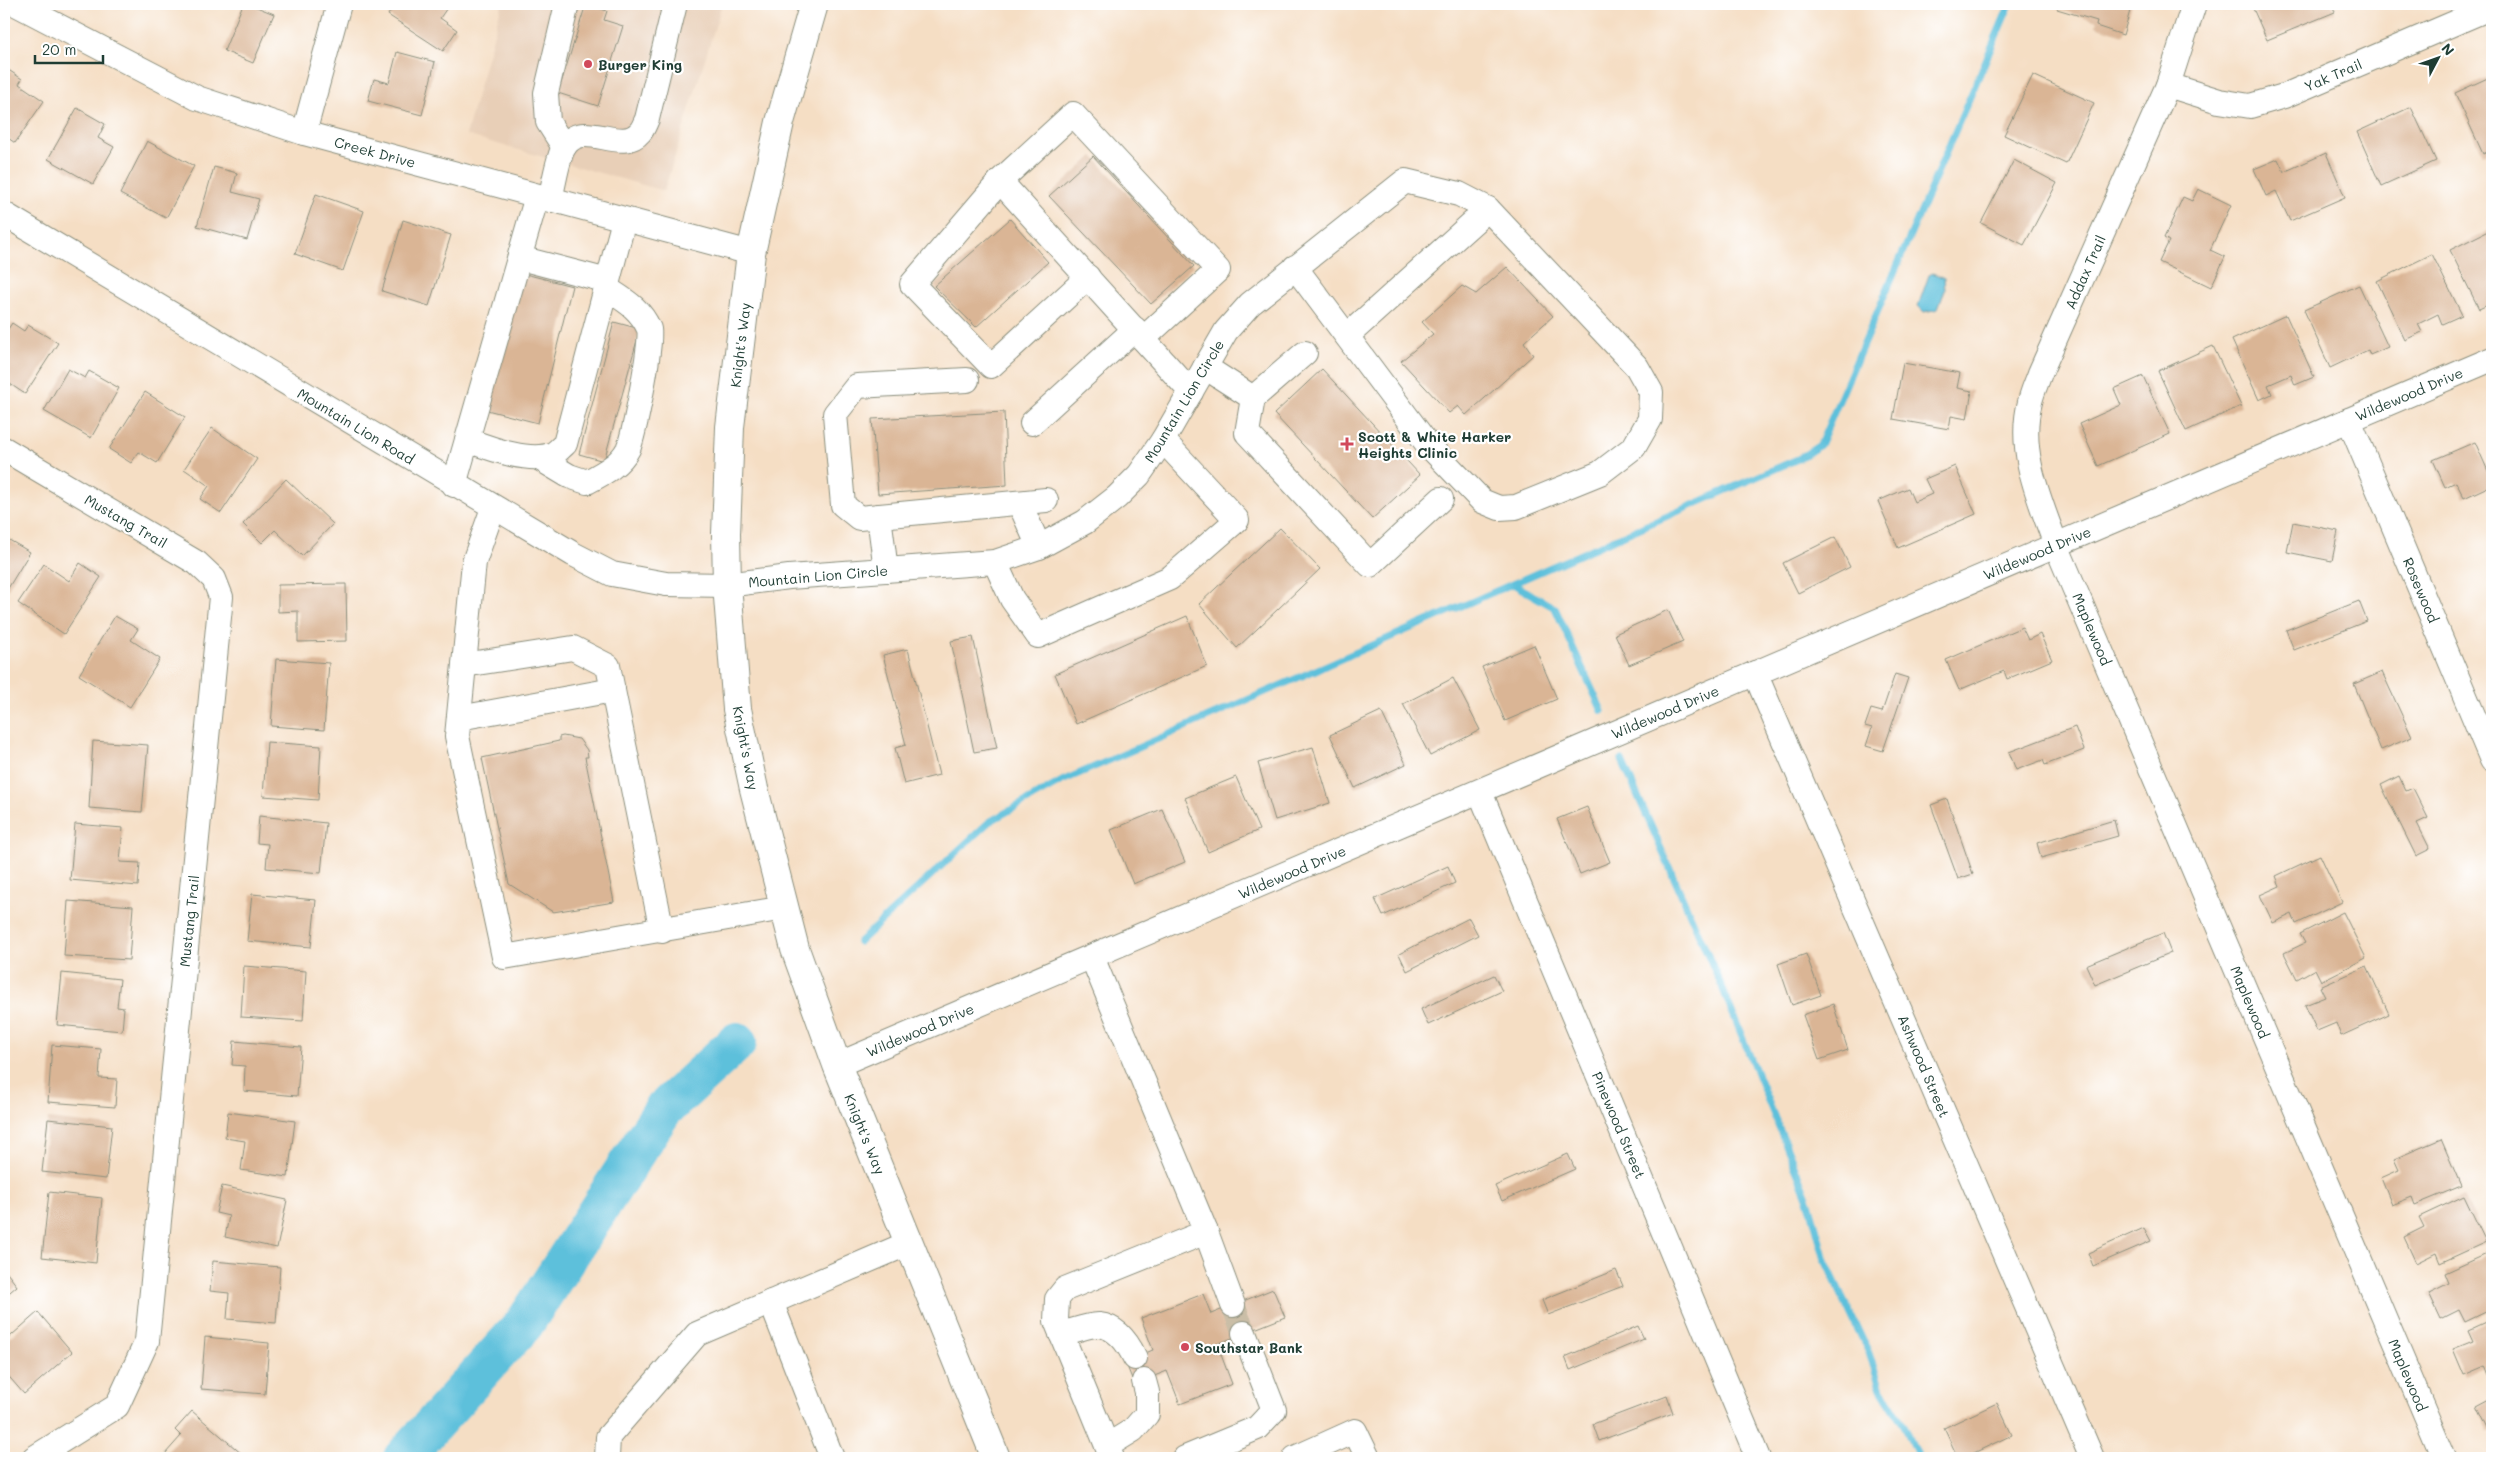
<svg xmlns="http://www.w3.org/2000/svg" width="2496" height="1462" font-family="Mali,sans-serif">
  <rect width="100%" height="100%" fill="#fff"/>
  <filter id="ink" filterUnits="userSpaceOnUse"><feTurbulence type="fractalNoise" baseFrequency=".02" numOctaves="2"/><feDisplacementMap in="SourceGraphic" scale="10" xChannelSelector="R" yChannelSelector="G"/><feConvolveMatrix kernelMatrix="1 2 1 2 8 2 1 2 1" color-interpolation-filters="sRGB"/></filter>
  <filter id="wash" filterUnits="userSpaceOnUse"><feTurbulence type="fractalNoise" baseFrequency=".0096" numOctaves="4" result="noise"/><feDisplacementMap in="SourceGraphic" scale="20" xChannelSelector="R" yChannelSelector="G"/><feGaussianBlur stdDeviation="1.12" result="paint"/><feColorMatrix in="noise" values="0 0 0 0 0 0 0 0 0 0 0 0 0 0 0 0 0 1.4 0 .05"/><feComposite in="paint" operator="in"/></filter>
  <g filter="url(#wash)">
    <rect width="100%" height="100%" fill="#f5dec4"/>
    <path fill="#e8cfb7" d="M502 4H722L664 191 466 135Z"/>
    <path fill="#5dc0db" stroke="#3e7e88" d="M1933 273 1944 278 1945 290 1938 309 1924 312 1918 306 1929 275Z"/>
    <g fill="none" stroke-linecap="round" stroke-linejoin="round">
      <g stroke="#5dc0db" stroke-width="7">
        <path d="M1513 584 1555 608 1602 711"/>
        <path d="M1622 760 1722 987 1809 1202 1825 1260 1869 1353 1881 1389 1905 1427 1918 1458"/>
        <path d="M859 942 989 822 1062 781 1800 458 1820 445 2010 4"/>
      </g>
      <path stroke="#5dc0db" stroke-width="40" d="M403 1458 524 1324 663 1110 737 1042"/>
    </g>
    <g id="blocks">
      <g fill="#dab595">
        <path d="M243 4H249L274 14 253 63 224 51Z"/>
        <path d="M395 4 449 5 440 18 457 30 443 51 388 15Z"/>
        <path d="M586 4 607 11 604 20 623 26 598 106 558 93Z"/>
        <path d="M2058 4H2132L2123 35 2096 26 2097 21 2057 9Z"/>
        <path d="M2251 4H2332L2335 12 2267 40Z"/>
        <path d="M397 52 435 62 422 115 368 101 374 79 389 83Z"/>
        <path d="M4 67 22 79 19 84 44 101 15 143 4 135Z"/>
        <path d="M2033 75 2094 103 2066 164 2004 135Z"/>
        <path d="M2492 76V150L2483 154 2455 93Z"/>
        <path d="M2411 107 2436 161 2381 186 2357 132Z"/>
        <path d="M77 108 105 124 98 138 114 147 93 184 48 159Z"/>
        <path d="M147 141 194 166 166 218 120 194Z"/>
        <path d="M2326 153 2345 197 2290 221 2276 191 2266 196 2254 169 2278 159 2284 172Z"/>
        <path d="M1093 156 1194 266 1151 304 1049 196Z"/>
        <path d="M2014 160 2057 183 2024 245 1981 223Z"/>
        <path d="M214 167 237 173 232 192 259 199 247 240 197 226Z"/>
        <path d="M2198 189 2231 205 2210 250 2225 257 2211 287 2159 262 2169 241 2164 238 2183 197 2192 201Z"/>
        <path d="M316 194 364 211 343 271 295 254Z"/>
        <path d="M1010 219 1048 262 976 327 934 286Z"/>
        <path d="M403 220 451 235 429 306 382 291Z"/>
        <path d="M2492 229V303L2479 309 2450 250Z"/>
        <path d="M2432 254 2462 315 2442 324 2438 314 2418 324 2422 332 2405 340 2377 281Z"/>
        <path d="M1507 267 1553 316 1524 342 1533 355 1466 415 1458 406 1449 413 1401 361 1433 334 1422 322 1462 286 1476 294Z"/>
        <path d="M521 273 572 286 538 423 487 410Z"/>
        <path d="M2359 285 2388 347 2370 355 2368 350 2330 368 2304 310Z"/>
        <path d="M2286 315 2314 377 2295 385 2291 375 2268 385 2272 394 2259 400 2232 340Z"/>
        <path d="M614 322 640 329 604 461 579 454Z"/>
        <path d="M12 323 24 331 28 325 58 343 25 394 4 380V335Z"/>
        <path d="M2213 346 2241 406 2186 431 2158 371Z"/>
        <path d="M1903 363 1960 373 1957 388 1972 391 1967 419 1951 416 1949 429 1893 419Z"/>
        <path d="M68 369 85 378 89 371 119 388 91 438 44 411Z"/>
        <path d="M1322 369 1420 475 1372 519 1274 414Z"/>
        <path d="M2143 376 2170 434 2098 466 2079 424 2121 405 2114 389Z"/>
        <path d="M145 392 185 417 157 463 139 452 131 463 109 449Z"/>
        <path d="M1004 412 1007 485 878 494 872 419Z"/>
        <path d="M212 428 257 459 221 513 200 499 209 486 184 469Z"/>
        <path d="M2475 442 2492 480V485L2464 498 2456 482 2445 487 2433 460Z"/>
        <path d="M1955 466 1976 514 1898 548 1878 501 1908 488 1914 502 1932 494 1925 479Z"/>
        <path d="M286 479 333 524 302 556 275 530 262 543 243 524Z"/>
        <path d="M2293 522 2338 531 2332 561 2287 552Z"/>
        <path d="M1280 528 1320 569 1237 648 1199 604Z"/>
        <path d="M4 537 30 552 4 595Z"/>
        <path d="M1835 537 1850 567 1798 593 1783 563Z"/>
        <path d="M80 563 101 577 64 634 18 603 44 564 69 581Z"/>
        <path d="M346 584 347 641 298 642V611L278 612V585Z"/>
        <path d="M2359 601 2367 621 2294 650 2286 630Z"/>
        <path d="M1668 610 1683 642 1629 665 1615 634Z"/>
        <path d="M115 616 138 629 131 640 160 659 130 707 79 675Z"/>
        <path d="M1187 616 1207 666 1076 724 1055 674Z"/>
        <path d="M2022 627 2028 640 2040 634 2052 660 2007 679 2004 671 1959 690 1946 660Z"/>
        <path d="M973 637 997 748 974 752 951 641Z"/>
        <path d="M1534 645 1557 699 1505 721 1482 667Z"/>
        <path d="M908 649 939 775 904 784 895 748 906 745 883 655Z"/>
        <path d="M276 659 329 663 324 730 271 726Z"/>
        <path d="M2382 672 2412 737 2381 750 2354 684Z"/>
        <path d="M1895 674 1908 678 1883 751 1866 746 1872 728 1865 726 1871 709 1882 712Z"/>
        <path d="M1453 678 1480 730 1430 756 1403 704Z"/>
        <path d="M1381 711 1406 764 1355 788 1330 735Z"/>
        <path d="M2075 727 2084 750 2045 765 2043 760 2016 770 2009 752Z"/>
        <path d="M563 736 579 739 587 750 588 757H585L614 902 553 912 509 884 482 758 559 741V737Z"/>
        <path d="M93 741 148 745 142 812 89 808Z"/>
        <path d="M267 742 321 746 318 800 263 796Z"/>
        <path d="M1313 747 1330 803 1275 820 1258 763Z"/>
        <path d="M2399 776 2406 791 2413 788 2428 818 2417 823 2430 849 2416 856 2381 785Z"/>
        <path d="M1236 777 1259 830 1208 852 1185 798Z"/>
        <path d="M1947 799 1973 874 1958 879 1931 805Z"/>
        <path d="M1587 807 1610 862 1580 874 1557 819Z"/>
        <path d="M1162 809 1185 862 1133 884 1111 830Z"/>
        <path d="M259 816 326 823 321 873 266 868 268 844 257 843Z"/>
        <path d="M2114 820 2118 836 2041 858 2037 843Z"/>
        <path d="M75 824 123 828 120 862 140 863 138 886 70 880Z"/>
        <path d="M2320 855 2342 902 2296 924 2292 914 2273 923 2260 895 2280 886 2276 876Z"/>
        <path d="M1448 866 1455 883 1383 916 1375 899Z"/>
        <path d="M252 894 316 900 311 947 247 941Z"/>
        <path d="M68 901 133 906 129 960 64 956Z"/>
        <path d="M2343 912 2366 958 2321 981 2315 969 2297 979 2284 953 2305 943 2300 934Z"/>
        <path d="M1469 918 1478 935 1407 971 1399 954Z"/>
        <path d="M2163 933 2171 953 2095 985 2086 965Z"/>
        <path d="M1806 954 1821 995 1792 1005 1778 964Z"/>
        <path d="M244 966 306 971 303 1021 241 1017Z"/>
        <path d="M2367 966 2389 1014 2341 1036 2336 1023 2317 1031 2305 1005 2325 997 2320 987Z"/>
        <path d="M62 973 120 979 117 1007 124 1008 122 1031 57 1025Z"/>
        <path d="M1494 975 1502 991 1428 1025 1421 1009Z"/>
        <path d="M1833 1004 1848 1050 1819 1060 1803 1015Z"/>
        <path d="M234 1041 301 1047 297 1096 244 1091 245 1066 232 1065Z"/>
        <path d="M52 1045 101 1049 99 1078 117 1079 115 1107 48 1102Z"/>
        <path d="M228 1112 295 1121 288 1177 241 1170 245 1141 225 1138Z"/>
        <path d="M48 1119 112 1126 106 1179 42 1172Z"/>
        <path d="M2441 1139 2461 1186 2415 1205 2412 1197 2392 1205 2381 1178 2399 1170 2394 1159Z"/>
        <path d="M1568 1154 1575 1169 1502 1201 1495 1186Z"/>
        <path d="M222 1186 287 1200 277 1248 225 1237 229 1216 216 1213Z"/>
        <path d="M49 1192 102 1198 96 1263 42 1257Z"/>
        <path d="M2464 1196 2486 1242 2440 1263 2436 1253 2416 1263 2404 1237 2424 1227 2419 1217Z"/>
        <path d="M2144 1228 2151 1241 2093 1266 2088 1253Z"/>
        <path d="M2489 1253 2492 1261V1309L2465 1322 2459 1310 2441 1319 2429 1293 2449 1283 2445 1273Z"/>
        <path d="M213 1261 280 1267 276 1323 227 1319 229 1293 210 1291Z"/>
        <path d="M4 1269 17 1286 4 1297Z"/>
        <path d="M1616 1270 1623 1286 1548 1315 1542 1300Z"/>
        <path d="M1273 1289 1285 1317 1217 1344 1232 1384 1180 1404 1167 1371 1134 1384 1125 1361 1153 1350 1141 1318 1203 1294 1211 1314Z"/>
        <path d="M38 1312 72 1352 24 1394 4 1371V1342Z"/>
        <path d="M2492 1319V1375L2489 1376 2485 1366 2464 1375 2453 1349 2473 1341 2468 1330Z"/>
        <path d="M1638 1326 1644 1339 1570 1370 1565 1357Z"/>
        <path d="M205 1337 269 1343 265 1394 201 1389Z"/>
        <path d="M1667 1396 1673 1413 1599 1441 1593 1424Z"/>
        <path d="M2492 1399V1431L2489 1432 2477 1407Z"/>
        <path d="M1997 1403 2012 1435 1963 1458H1958L1944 1428Z"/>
        <path d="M192 1411 243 1455 240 1458H170L165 1454 181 1436 175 1430Z"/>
      </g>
    </g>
  </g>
  <g filter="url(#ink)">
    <use href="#blocks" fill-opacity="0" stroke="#8a8e7c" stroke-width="1"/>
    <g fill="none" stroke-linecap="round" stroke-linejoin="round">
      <path stroke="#cabea7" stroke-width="24" stroke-dasharray="24 12" stroke-linecap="butt" d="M1233 1305 1244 1333"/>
      <defs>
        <g id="minor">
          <path d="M16 4 197 98 304 133 751 253"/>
          <path d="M2194 4 2168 85 2040 373C2037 382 2032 392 2030 402 2017 451 2040 500 2056 545L2444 1458"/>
          <path d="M2168 85 2219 101 2250 106 2284 96 2492 7"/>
          <path d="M304 133 339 4"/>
          <path d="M564 147 548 122 546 93 567 4"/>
          <path d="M1000 181 1191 392"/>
          <path d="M550 200C553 188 558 156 564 147 582 117 621 155 640 132 643 129 645 123 647 119L675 4"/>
          <path d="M4 214 573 554 612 574 666 584 727 585 789 577 995 562 1039 547 1085 522 1117 497 1139 475 1163 440 1226 331 1250 304 1405 181 1459 194 1488 209 1637 367 1651 392 1650 419 1634 447 1600 473 1516 507 1499 508 1482 501 1428 445 1295 267"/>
          <path d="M520 258 608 281"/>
          <path d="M1088 277 991 366 912 284 1000 181 1073 114 1218 270 1143 339"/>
          <path d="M1347 336 1488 209"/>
          <path d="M1305 353 1253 398 1247 433 1370 565 1441 499"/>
          <path d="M1205 367 1253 398"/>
          <path d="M967 380 857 386 835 414 843 505 859 518 1046 500"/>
          <path d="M2349 420 2492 760"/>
          <path d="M1032 423 1135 329"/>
          <path d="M467 440C489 448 530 464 553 454 557 452 561 447 565 444L624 220"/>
          <path d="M4 449 197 563 214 579 221 597 147 1341 117 1406 34 1458"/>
          <path d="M539 458 569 476 587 482C602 474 620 465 628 449 634 436 653 339 649 329 640 308 624 300 606 288"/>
          <path d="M454 485 537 196"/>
          <path d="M1020 504 1039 547"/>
          <path d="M493 508 474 562 457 736 504 957 784 908"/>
          <path d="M879 516 886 570"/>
          <path d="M995 562 1012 599 1038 636 1170 578 1237 520 1163 440"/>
          <path d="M464 665 573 648 608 666 662 931"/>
          <path d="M1755 673 2092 1458"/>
          <path d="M459 718 613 690"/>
          <path d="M1480 792 1758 1458"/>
          <path d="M1092 957 1206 1232 1065 1289 1057 1299 1056 1321 1112 1458"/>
          <path d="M837 1065 2492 359"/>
          <path d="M1206 1232 1233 1305"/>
          <path d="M771 1302 832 1458"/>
          <path d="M1061 1334C1070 1332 1091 1324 1099 1325 1117 1327 1128 1343 1135 1358"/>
          <path d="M1107 1446 1133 1430 1147 1414V1392L1144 1381"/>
          <path d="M607 1458 608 1437 697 1334 909 1243"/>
          <path d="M1185 1458 1257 1428 1274 1410 1244 1333"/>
          <path d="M1295 1458 1355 1431 1368 1458"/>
        </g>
        <path id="major" d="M814 4 780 122 751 253 730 427 726 534 727 585 737 709 754 789 795 949 837 1065 996 1458"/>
      </defs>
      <use href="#minor" stroke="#8a8e7c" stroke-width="26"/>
      <use href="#major" stroke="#8a8e7c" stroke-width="30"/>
      <use href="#minor" stroke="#fff" stroke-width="24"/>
      <use href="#major" stroke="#fff" stroke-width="28"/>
    </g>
  </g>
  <g fill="#d1495b" stroke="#fff" stroke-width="2">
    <circle cx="588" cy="64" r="5"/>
    <path d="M1344.5 436.5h5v5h5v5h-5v5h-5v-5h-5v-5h5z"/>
    <circle cx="1185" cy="1347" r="5"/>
  </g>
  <g text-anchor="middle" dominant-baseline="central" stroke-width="4.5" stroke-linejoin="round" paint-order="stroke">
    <g font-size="14" font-weight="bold" fill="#1f3d34" stroke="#fff" text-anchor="start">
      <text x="598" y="64">Burger King</text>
      <text x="1358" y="436">Scott &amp; White Harker<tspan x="1358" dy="16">Heights Clinic</tspan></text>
      <text x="1195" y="1347">Southstar Bank</text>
    </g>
    <g font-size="14" fill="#1f3d34" stroke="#fff">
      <text transform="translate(2333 75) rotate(-23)">Yak Trail</text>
      <text transform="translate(375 152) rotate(15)">Creek Drive</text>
      <text transform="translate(2085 272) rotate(-66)">Addax Trail</text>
      <text transform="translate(740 345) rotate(-83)">Knight's Way</text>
      <text transform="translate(2409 394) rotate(-23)">Wildewood Drive</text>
      <text transform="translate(1184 401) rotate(-59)">Mountain Lion Circle</text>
      <text transform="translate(356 426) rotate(31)">Mountain Lion Road</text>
      <text transform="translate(126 521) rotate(30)">Mustang Trail</text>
      <text transform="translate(2037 553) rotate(-23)">Wildewood Drive</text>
      <text transform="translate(818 576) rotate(-5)">Mountain Lion Circle</text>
      <text transform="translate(2421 590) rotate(67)">Rosewood</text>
      <text transform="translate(2092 629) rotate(67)">Maplewood</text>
      <text transform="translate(1665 712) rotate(-23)">Wildewood Drive</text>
      <text transform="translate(746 748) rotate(79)">Knight's Way</text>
      <text transform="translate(1292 872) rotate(-23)">Wildewood Drive</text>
      <text transform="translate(189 921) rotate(-84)">Mustang Trail</text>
      <text transform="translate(2250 1002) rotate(67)">Maplewood</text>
      <text transform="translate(920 1030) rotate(-23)">Wildewood Drive</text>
      <text transform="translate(1924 1066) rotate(67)">Ashwood Street</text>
      <text transform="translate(1619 1125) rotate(67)">Pinewood Street</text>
      <text transform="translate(865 1134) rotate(68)">Knight's Way</text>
      <text transform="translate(2408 1375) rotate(67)">Maplewood</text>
    </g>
  </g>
  <rect width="2496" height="1462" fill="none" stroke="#fff" stroke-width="20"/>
  <g transform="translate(2438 58) rotate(49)" stroke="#ffffff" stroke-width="4" paint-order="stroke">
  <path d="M0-4L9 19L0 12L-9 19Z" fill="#1f3d34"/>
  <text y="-8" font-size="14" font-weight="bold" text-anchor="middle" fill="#1f3d34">N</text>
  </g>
  <path d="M35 55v8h68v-8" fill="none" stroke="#1f3d34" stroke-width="2.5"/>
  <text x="42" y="55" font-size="15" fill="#1f3d34" stroke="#ffffff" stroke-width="4" paint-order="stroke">20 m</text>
</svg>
